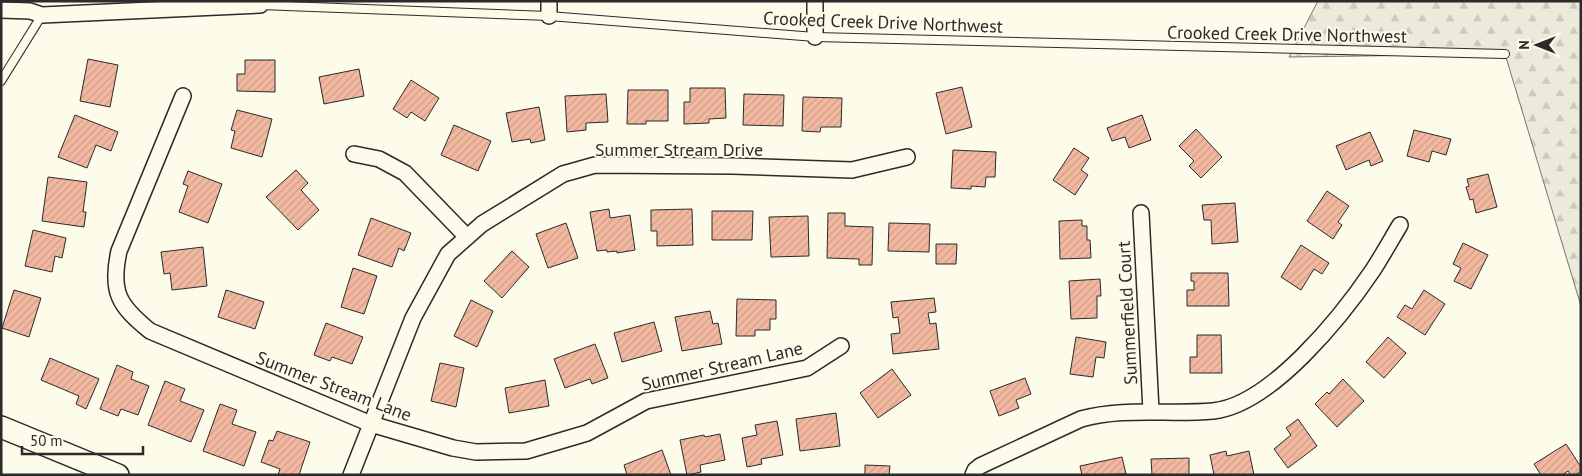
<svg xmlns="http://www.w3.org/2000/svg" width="1582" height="476" font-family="'PT Sans',sans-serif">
  <defs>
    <pattern id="forest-firs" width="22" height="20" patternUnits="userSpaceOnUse" patternTransform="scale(1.25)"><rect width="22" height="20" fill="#ecebdb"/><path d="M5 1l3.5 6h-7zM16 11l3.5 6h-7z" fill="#cbcabc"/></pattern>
    <pattern id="building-hatch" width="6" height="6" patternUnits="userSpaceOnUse" patternTransform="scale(1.25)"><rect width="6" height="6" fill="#f2b8a0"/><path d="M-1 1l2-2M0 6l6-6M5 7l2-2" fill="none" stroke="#d09e8a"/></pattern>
  </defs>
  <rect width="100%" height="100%" fill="#fdfbea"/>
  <path fill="url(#forest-firs)" stroke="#74746e" d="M1318 1H1581V306L1505 54 1289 57Z"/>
  <g fill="url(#building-hatch)" stroke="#2b2b2b">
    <path d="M88 59 118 65 110 107 80 101Z"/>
    <path d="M245 60H275V92L237 91V74H245Z"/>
    <path d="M359 69 364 96 324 104 319 77Z"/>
    <path d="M411 80 439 98 425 121 411 112 407 118 393 109Z"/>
    <path d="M962 87 972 127 946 134 936 93Z"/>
    <path d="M690 88H725L726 118 709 119V123L684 124V102H690Z"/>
    <path d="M628 90H668V121H646V124H627Z"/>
    <path d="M606 94 608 122 586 123V130L567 132 565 96Z"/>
    <path d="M744 94 784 95 783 126 743 125Z"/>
    <path d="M803 97 842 98 841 127H821L820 132 802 131Z"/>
    <path d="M539 107 545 140 531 143 530 139 512 142 506 113Z"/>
    <path d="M237 110 272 119 262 157 231 148 235 131 231 130Z"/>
    <path d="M75 115 118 132 111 151 96 145 87 168 58 157Z"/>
    <path d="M1142 115 1151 140 1129 148 1125 137 1112 141 1107 128Z"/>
    <path d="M454 125 491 141 478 171 441 155Z"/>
    <path d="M1196 129 1222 157 1201 178 1189 166 1194 161 1179 146Z"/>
    <path d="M1414 130 1451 139 1446 155 1432 151 1429 162 1407 156Z"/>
    <path d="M1370 132 1383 161 1371 166 1369 160 1346 170 1336 146Z"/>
    <path d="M1074 148 1089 158 1081 170 1088 175 1075 195 1053 180Z"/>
    <path d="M953 150 996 152 995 177H986L985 187 971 186V189L951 188Z"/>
    <path d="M296 170 308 183 301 190 319 210 298 230 266 197Z"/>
    <path d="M188 171 222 184 208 223 179 212 188 186 183 184Z"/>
    <path d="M1488 174 1497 207 1476 213 1473 199 1470 200 1466 187 1469 186 1467 179Z"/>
    <path d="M48 177 87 182 83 212H86L84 227 42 221Z"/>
    <path d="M1327 191 1349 206 1338 222 1342 225 1333 239 1307 221Z"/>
    <path d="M1235 203 1238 242 1212 244 1211 220H1204L1202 205Z"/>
    <path d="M609 209 610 218 630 215 635 250 617 253V251L607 252V250L597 251 590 212Z"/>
    <path d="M692 209 693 245 657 246V231H651V210Z"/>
    <path d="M712 211H753L752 240H712Z"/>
    <path d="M828 213H845V226L873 227 872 265H859V259L827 258Z"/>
    <path d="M808 216 809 256 771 257 769 217Z"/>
    <path d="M371 218 411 233 404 251 399 248 392 267 358 255Z"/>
    <path d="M1082 220V226H1087V240H1090L1091 258 1060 259 1059 221Z"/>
    <path d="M566 223 578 258 548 268 536 234Z"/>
    <path d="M889 223 930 224 929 252 888 251Z"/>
    <path d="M33 230 66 238 62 258 55 256 52 272 25 266Z"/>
    <path d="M1463 243 1488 255 1471 289 1454 281 1461 268 1453 264Z"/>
    <path d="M936 244H957L956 264H936Z"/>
    <path d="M1301 245 1329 263 1322 274 1314 269 1301 290 1281 277Z"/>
    <path d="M203 247 207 286 172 290 170 273 164 274 161 252Z"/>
    <path d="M512 251 529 267 502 298 484 281Z"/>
    <path d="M353 268 377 276 364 314 341 307Z"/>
    <path d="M1191 273H1228L1229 306H1187V290H1194V281H1191Z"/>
    <path d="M1100 279 1101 296H1097V318L1071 319 1069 281Z"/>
    <path d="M14 290 41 298 29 337 2 328Z"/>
    <path d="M226 290 264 302 255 329 218 317Z"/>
    <path d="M1424 290 1445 304 1425 335 1397 317 1405 305 1412 309Z"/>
    <path d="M934 298 936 312 928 313 930 324 936 323 939 349 893 354 891 334 900 333 898 317 893 318 891 302Z"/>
    <path d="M737 299 776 300V319H770V330H755V336H736Z"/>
    <path d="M471 300 493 311 477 347 454 336Z"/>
    <path d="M710 311 713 324 718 323 722 344 682 351 675 317Z"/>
    <path d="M654 322 662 351 622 362 614 333Z"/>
    <path d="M326 323 363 337 352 364 332 357 330 361 314 355Z"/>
    <path d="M1197 335H1221L1222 373H1190V357H1197Z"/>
    <path d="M1076 337 1106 342 1104 358 1096 357 1093 377 1070 374Z"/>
    <path d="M1388 337 1406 353 1384 378 1366 362Z"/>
    <path d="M595 344 608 378 592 384 590 379 565 388 554 359Z"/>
    <path d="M50 358 99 379 86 409 76 404 79 396 41 380Z"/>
    <path d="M440 363 464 368 456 407 431 401Z"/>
    <path d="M117 365 133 372 131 379 149 386 138 415 121 409 118 416 100 409Z"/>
    <path d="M892 369 911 395 878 418 860 393Z"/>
    <path d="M1025 378 1031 394 1016 400 1019 408 999 416 990 391Z"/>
    <path d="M1343 379 1364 401 1337 427 1315 404 1327 392 1329 394Z"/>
    <path d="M545 380 549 406 509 413 505 388Z"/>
    <path d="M165 381 185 389 180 401 204 410 191 442 148 425Z"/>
    <path d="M220 404 237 410 232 424 256 432 244 466 203 451Z"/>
    <path d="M836 413 840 446 800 451 796 419Z"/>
    <path d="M1298 419 1317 446 1288 468 1274 449 1291 435 1286 428Z"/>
    <path d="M777 421 783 455 761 459 762 464 747 467 742 438 757 435 755 425Z"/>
    <path d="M277 431 310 442 299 475H278L280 469 261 462 269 440 273 441Z"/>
    <path d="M720 434 725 460 700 465 701 472 687 475 680 440 704 435 705 437Z"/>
    <path d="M1566 444 1581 467V471L1575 475H1571L1568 471 1562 475H1541L1534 464Z"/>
    <path d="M662 450 671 475H627L624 465Z"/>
    <path d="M1226 451 1227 456 1249 451 1254 475H1214L1210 455Z"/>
    <path d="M1122 457 1126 474 1082 475 1080 466Z"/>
    <path d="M1189 458V475H1152L1151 459Z"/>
    <path d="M865 465 890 466 889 475H865Z"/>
  </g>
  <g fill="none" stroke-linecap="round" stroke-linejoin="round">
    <defs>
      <g id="lane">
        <path d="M260 5 549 16 815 37 1505 54"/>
        <path d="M1 81 42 15"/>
      </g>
      <g id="street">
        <path d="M1 10 30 11 42 15 260 5 261 1"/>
        <path d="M549 16V1"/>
        <path d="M815 37V1"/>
        <path d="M183 96 119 251C110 292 119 306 150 331L371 424 453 448 476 452 526 451 587 433 646 401 807 368 841 346"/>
        <path d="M354 154 379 159 405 173 467 237"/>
        <path d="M1141 213 1151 411"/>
        <path d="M351 475 413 318 448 254 482 224 563 174 595 165 732 166 852 170 907 157"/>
        <path d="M973 475 975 470 980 466 1081 419C1124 407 1169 415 1213 411 1271 405 1342 316 1373 270 1382 256 1391 240 1400 225"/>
      </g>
      <path id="secondary" d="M1 427 118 475"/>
    </defs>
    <use href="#lane" stroke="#2b2b2b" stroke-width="10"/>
    <use href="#street" stroke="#2b2b2b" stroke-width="18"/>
    <use href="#secondary" stroke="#2b2b2b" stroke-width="24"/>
    <use href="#lane" stroke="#fdfbea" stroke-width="8"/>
    <use href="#street" stroke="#fdfbea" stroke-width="15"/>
    <use href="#secondary" stroke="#fdfbea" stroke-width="21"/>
  </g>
  <g text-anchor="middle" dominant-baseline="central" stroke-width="4" stroke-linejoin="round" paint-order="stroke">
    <g font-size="18" fill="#2b2b2b" stroke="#fdfbea">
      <text transform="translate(883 22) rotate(2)">Crooked Creek Drive Northwest</text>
      <text transform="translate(1287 34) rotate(1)">Crooked Creek Drive Northwest</text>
      <text x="679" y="149">Summer Stream Drive</text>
      <text transform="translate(1127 313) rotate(-93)">Summerfield Court</text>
      <text transform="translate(722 366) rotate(-13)">Summer Stream Lane</text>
      <text transform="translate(334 386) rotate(21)">Summer Stream Lane</text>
    </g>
  </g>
  <rect width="1582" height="476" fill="none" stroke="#2b2b2b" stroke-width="5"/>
  <g transform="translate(1537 45) rotate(270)" stroke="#fdfbea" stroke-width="4" paint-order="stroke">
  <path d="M0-4L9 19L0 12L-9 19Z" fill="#2b2b2b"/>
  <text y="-8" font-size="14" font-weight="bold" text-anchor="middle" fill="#2b2b2b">N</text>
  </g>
  <path d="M22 446v8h121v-8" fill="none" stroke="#2b2b2b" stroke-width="2.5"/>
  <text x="30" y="446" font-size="15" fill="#2b2b2b" stroke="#fdfbea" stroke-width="4" paint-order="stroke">50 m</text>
</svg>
